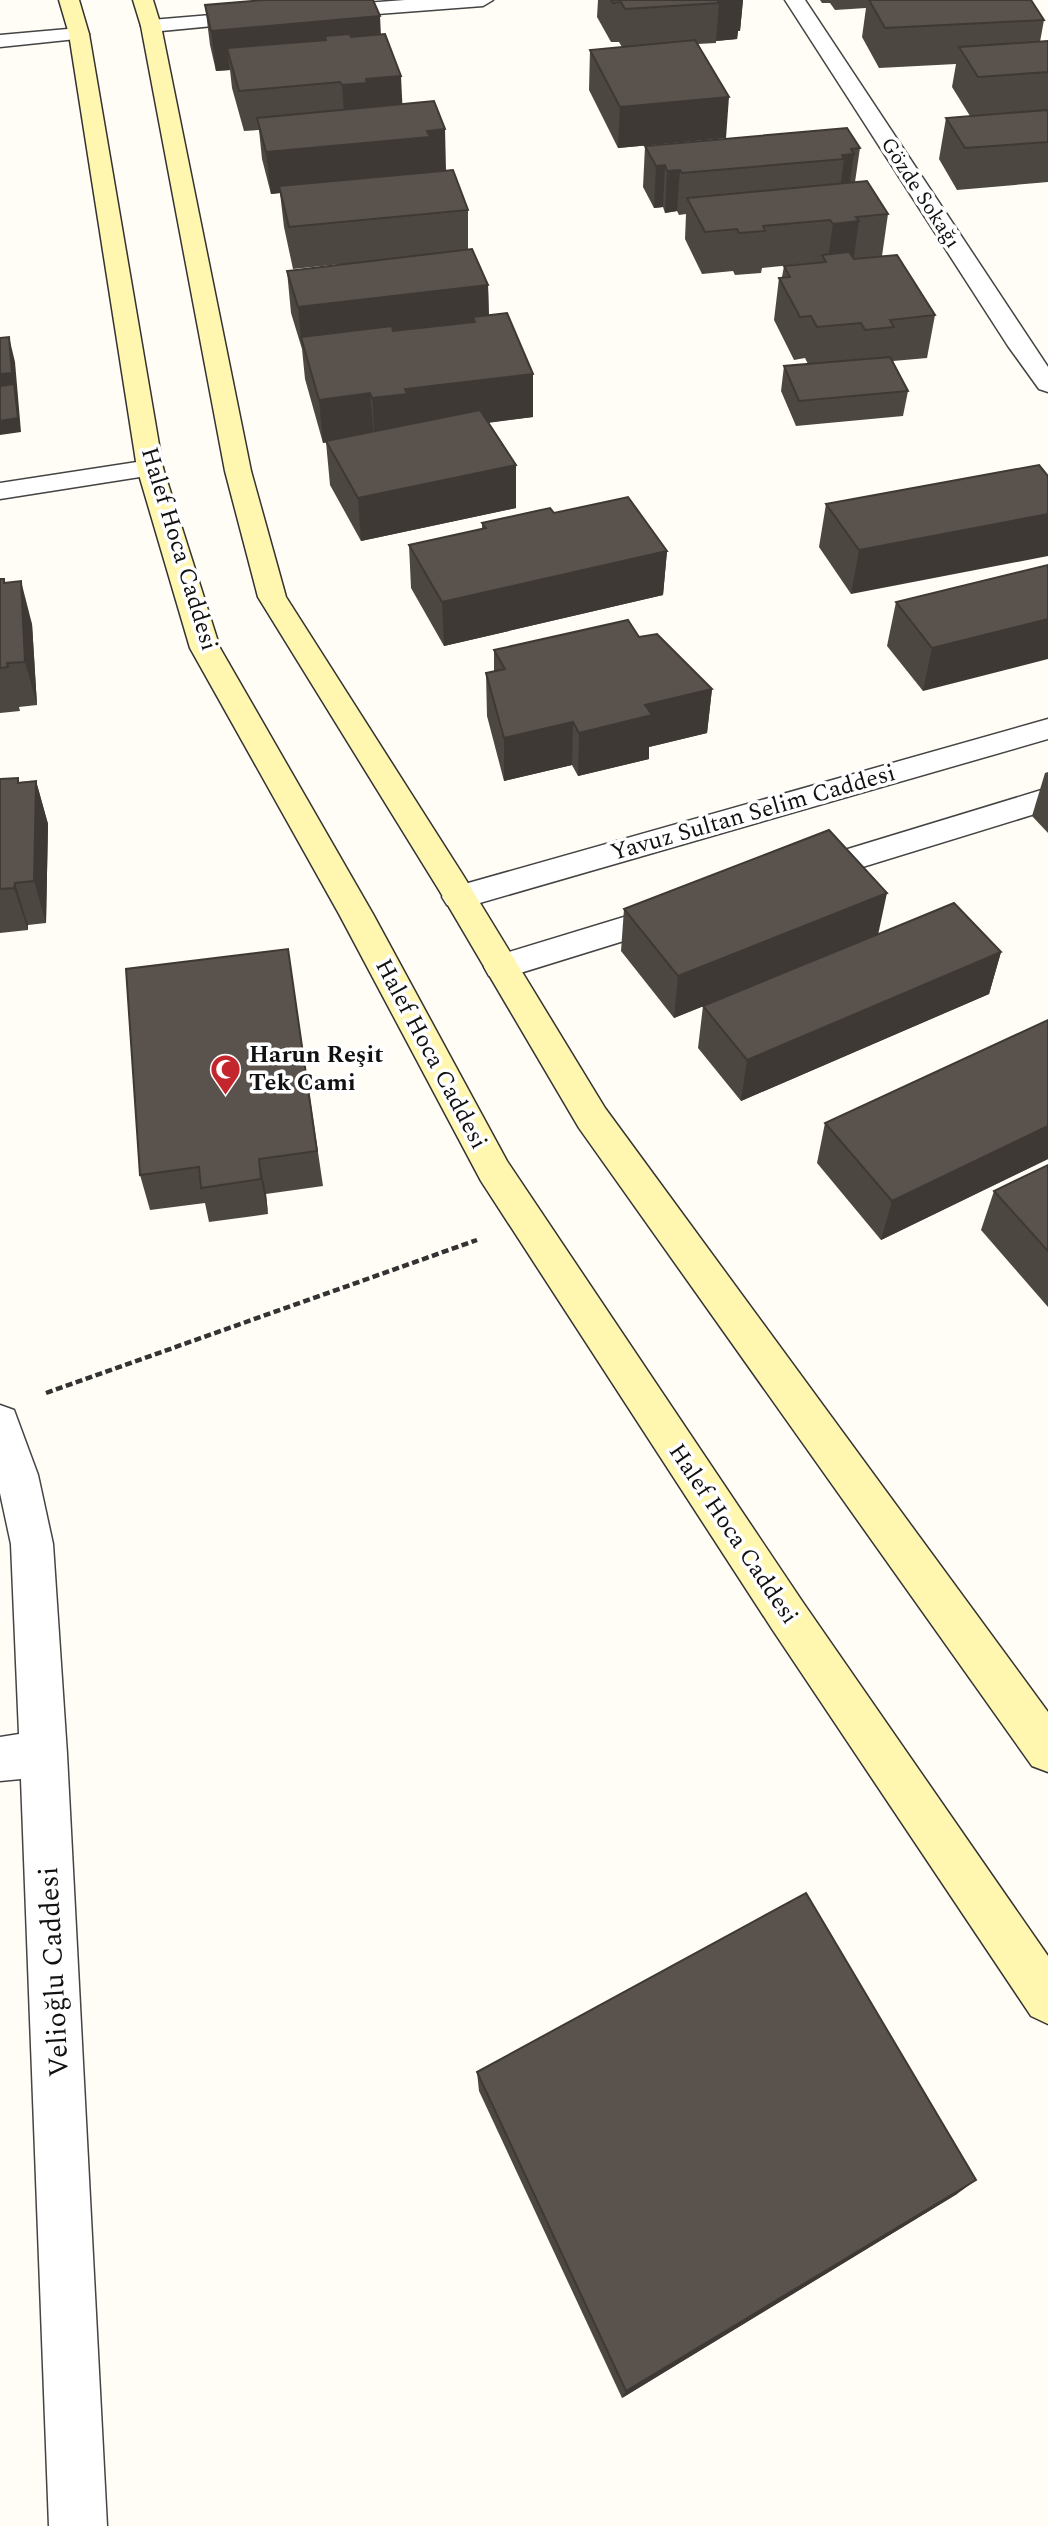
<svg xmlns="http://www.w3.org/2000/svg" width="1048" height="2526" font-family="Spectral,serif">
  <rect width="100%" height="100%" fill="#fffdf5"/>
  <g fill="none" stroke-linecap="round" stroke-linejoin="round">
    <defs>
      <g id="minor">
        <path d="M405 0H493L483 6 325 18 318 16 315 12 318 8 325 6Z"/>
        <path d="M785 0H805L1048 367V392L1039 389 1008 346Z"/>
        <path d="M258 11 265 13 268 17 265 21 151 32 144 30 141 26 144 22 151 20Z"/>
        <path d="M79 28 86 30 89 34 86 38 0 47V35Z"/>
        <path d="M150 460 159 462 163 468 159 474 0 499V483Z"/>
        <path d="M0 1405 14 1410 38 1475 53 1544 67 1754 107 2526H49L21 1779 0 1781V1737L19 1734 11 1544 0 1493Z"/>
      </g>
      <g id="tertiary">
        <path d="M1048 719V739L459 909 447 905 442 897 447 889Z"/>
        <path d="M1048 788V810L804 885 792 882 788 874 792 866Z"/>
        <path d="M673 902 685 906 690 914 685 922 501 979 489 976 484 967 489 958Z"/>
      </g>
      <g id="secondary">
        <path d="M59 0H79L89 34 163 468 220 648 373 914 507 1161 802 1601 1048 1956V2024L1031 2016 772 1629 481 1181 339 914 190 648 137 468 69 34Z"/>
        <path d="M133 0H153L161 26 251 471 286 597 463 875 605 1108 1048 1712V1772L1032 1766 579 1128 439 890 258 597 225 471 141 26Z"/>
      </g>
    </defs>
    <use href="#minor" stroke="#444" stroke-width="3"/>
    <use href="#tertiary" stroke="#444" stroke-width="3"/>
    <use href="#secondary" stroke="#333" stroke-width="3"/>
    <path stroke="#333" stroke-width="4.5" stroke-dasharray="7 3.5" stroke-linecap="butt" d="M46 1393 477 1240"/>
    <use href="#minor" fill="#fff" fill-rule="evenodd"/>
    <use href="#tertiary" fill="#fff" fill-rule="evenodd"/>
    <use href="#secondary" fill="#fff6b0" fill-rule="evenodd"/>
  </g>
  <g fill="#4d4742">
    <path d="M598 0H743L740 31H738L737 39 716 41V43L697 44 726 138 618 148 589 90 590 50 622 47 619 42H611L597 17Z"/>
    <path d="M820 0H1031L1044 20 1040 42 1048 41V182L957 190 939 159 946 118 970 116 952 87 956 64 879 68 862 37 866 8 835 10 830 3H822Z"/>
    <path d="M205 5 381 35 402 104 446 170 468 210V250L488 285 489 315 533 374V417L488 423 516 465V508L361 541 330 485 326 442 323 443 305 379 302 349 291 313 287 271 341 264 293 269 284 227 280 193 271 194 262 159 259 130 244 131 232 88 230 70 216 71 210 45Z"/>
    <path d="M645 146 860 148 855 182 888 214 882 256 935 315 927 358 893 361 908 391 903 416 796 426 781 391 784 366 808 364 805 358 794 360 774 320 779 278 782 277 784 266 821 262 762 268 761 273 735 275 733 271 702 274 685 239 686 214 679 215 677 211 665 213 663 207 654 208 643 187Z"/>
    <path d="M1039 465 851 594 819 547 826 504Z"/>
    <path d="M554 513 667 551 663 595 444 646 411 588 409 545 482 529V523Z"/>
    <path d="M1048 565 923 691 887 646 896 602Z"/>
    <path d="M0 579 5 583 32 624 37 705 19 707 20 711 0 713Z"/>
    <path d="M639 637 712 689 707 733 649 747V759L578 776 572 765 504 781 487 716 486 673 494 671V650Z"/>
    <path d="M1048 772V833L1032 816 1045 773Z"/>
    <path d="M0 779 19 782 36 781 48 824 46 923 28 925V930L0 933Z"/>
    <path d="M624 909 878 935 1001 952 989 994 741 1101 698 1048 703 1006 756 985 674 1018 621 951Z"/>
    <path d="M288 949 323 1186 266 1194 268 1214 209 1222 205 1203 150 1210 140 1175Z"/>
    <path d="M1048 1020V1159L881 1240 817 1163 825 1123Z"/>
    <path d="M1048 1165V1307L981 1230 994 1191Z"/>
    <path d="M477 2072 957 2194 622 2398 479 2091Z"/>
  </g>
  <g fill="#3f3936">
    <path d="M731 0H743L740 31H738L737 39 716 41 719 3 718 1Z"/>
    <path d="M380 16 382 56 325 36 327 61 227 48 230 70 216 71 211 31Z"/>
    <path d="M401 76 403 117 345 126 342 85 366 79Z"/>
    <path d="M729 97 726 138 618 148 620 107Z"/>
    <path d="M445 129 446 170 279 186 280 193 271 194 266 152Z"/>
    <path d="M854 154 848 195 839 196 844 159 842 155Z"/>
    <path d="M665 165 663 207 654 208 656 166Z"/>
    <path d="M680 170 677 211 665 213 667 171Z"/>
    <path d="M859 221 853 263 827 266 833 224Z"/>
    <path d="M488 285 489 327 473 317V329L301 338 298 307Z"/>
    <path d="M9 337 15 362 21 432 0 435V374Z"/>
    <path d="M533 374V417L409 432 375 441 372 398 405 389Z"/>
    <path d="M370 393 374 436 323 443 319 400Z"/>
    <path d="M516 465V508L361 541 358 498Z"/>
    <path d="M1048 514V556L851 594 859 550Z"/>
    <path d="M667 551 663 595 444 646 442 602Z"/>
    <path d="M21 581 32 624 37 705 25 662Z"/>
    <path d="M1048 619V659L923 691 932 648Z"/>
    <path d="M712 689 707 733 649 747V759L578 776 579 733 645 705Z"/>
    <path d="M573 722 572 765 504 781V738Z"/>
    <path d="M36 781 48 824 46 923 34 881Z"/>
    <path d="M15 883 28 925V930L14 888Z"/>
    <path d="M887 893 878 935 674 1018 678 976Z"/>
    <path d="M1001 952 989 994 741 1101 747 1060Z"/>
    <path d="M1048 1126V1159L881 1240 892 1201Z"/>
    <path d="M259 1159 266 1194 268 1214 261 1179Z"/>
    <path d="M976 2180 957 2194 622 2398 626 2391Z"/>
  </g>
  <g fill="#5a524d" stroke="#3f3936" stroke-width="2">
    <path d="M264 0H373L380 16 211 31 205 5Z"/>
    <path d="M611 0H731L718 1 719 3 625 9 621 2 613 3Z"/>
    <path d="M869 0H1031L1044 20 885 28Z"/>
    <path d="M350 34 351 37 385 34 401 76 366 79 367 83 342 85 340 82 239 91 227 48 326 40 325 36Z"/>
    <path d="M695 40 729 97 620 107 590 50Z"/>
    <path d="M1048 41V72L978 77 959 47Z"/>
    <path d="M434 101 445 129 427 131 430 137 266 152 257 118Z"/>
    <path d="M1048 110V142L965 148 946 118Z"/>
    <path d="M847 128 860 148 851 149 854 154 842 155 844 159 682 173 680 170 667 171 665 165 656 166 645 146Z"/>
    <path d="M453 170 468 210 289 227 279 186Z"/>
    <path d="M867 181 888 214 856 217 859 221 833 224 830 220 763 226 765 231 739 233 737 229 705 232 687 198Z"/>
    <path d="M472 249 488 285 298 307 287 271Z"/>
    <path d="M849 252 854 259 897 255 935 315 890 320 894 327 865 330 861 323 817 327 811 316 800 317 779 278 790 277 784 266 826 262 822 255Z"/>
    <path d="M507 313 533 374 405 389 407 394 372 398 370 393 319 400 301 337 392 326 393 331 475 322 473 317Z"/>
    <path d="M9 337 12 373 0 374V338Z"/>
    <path d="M890 357 908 391 799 401 784 366Z"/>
    <path d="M14 384 18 418 0 421V386Z"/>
    <path d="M480 410 516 465 358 498 326 441Z"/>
    <path d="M1039 465 1048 476V514L859 550 826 504Z"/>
    <path d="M628 497 667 551 442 602 409 545 486 528 482 523 550 508 554 513Z"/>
    <path d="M1048 565V619L932 648 896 602Z"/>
    <path d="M0 579H4V583L21 581 25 662 7 663 8 667 0 668Z"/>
    <path d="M628 620 639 637 657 634 712 689 645 705 652 715 579 733 573 722 504 738 486 673 505 669 494 650Z"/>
    <path d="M18 778V783L36 781 34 881 15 883 14 888 0 889V779Z"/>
    <path d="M829 830 887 893 678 976 624 909Z"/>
    <path d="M954 903 1001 952 747 1060 703 1006Z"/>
    <path d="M288 949 317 1151 259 1159 261 1179 201 1188 199 1167 140 1175 126 969Z"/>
    <path d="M1048 1020V1126L892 1201 825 1123Z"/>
    <path d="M1048 1165V1251L994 1191Z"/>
    <path d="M806 1893 976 2180 626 2391 477 2072Z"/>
  </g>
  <defs>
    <symbol id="mosque-pin" viewBox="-11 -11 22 30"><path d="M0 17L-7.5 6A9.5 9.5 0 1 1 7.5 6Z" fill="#c4262e" stroke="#fff"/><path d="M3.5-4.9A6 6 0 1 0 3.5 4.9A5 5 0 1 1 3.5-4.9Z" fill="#fff"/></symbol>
  </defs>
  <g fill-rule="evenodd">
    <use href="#mosque-pin" x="208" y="1052" width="35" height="47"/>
  </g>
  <g text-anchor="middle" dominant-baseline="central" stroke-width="7" stroke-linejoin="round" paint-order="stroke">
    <g font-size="21" fill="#111" stroke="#fff">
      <text transform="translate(920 193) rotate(57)">Gözde Sokağı</text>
    </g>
    <g font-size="24" fill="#111" stroke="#fff">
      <text transform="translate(179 549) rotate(73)">Halef Hoca Caddesi</text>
      <text transform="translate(753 813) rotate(-16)">Yavuz Sultan Selim Caddesi</text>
      <text transform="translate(431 1054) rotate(62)">Halef Hoca Caddesi</text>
      <text transform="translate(733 1534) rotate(56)">Halef Hoca Caddesi</text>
    </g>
    <g font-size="24" font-weight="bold" fill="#111" stroke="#fff" text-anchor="start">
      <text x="249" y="1055">Harun Reşit<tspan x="249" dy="28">Tek Cami</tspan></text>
    </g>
    <g font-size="28" fill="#111" stroke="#fff">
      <text transform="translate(54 1972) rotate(-93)">Velioğlu Caddesi</text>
    </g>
  </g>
</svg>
